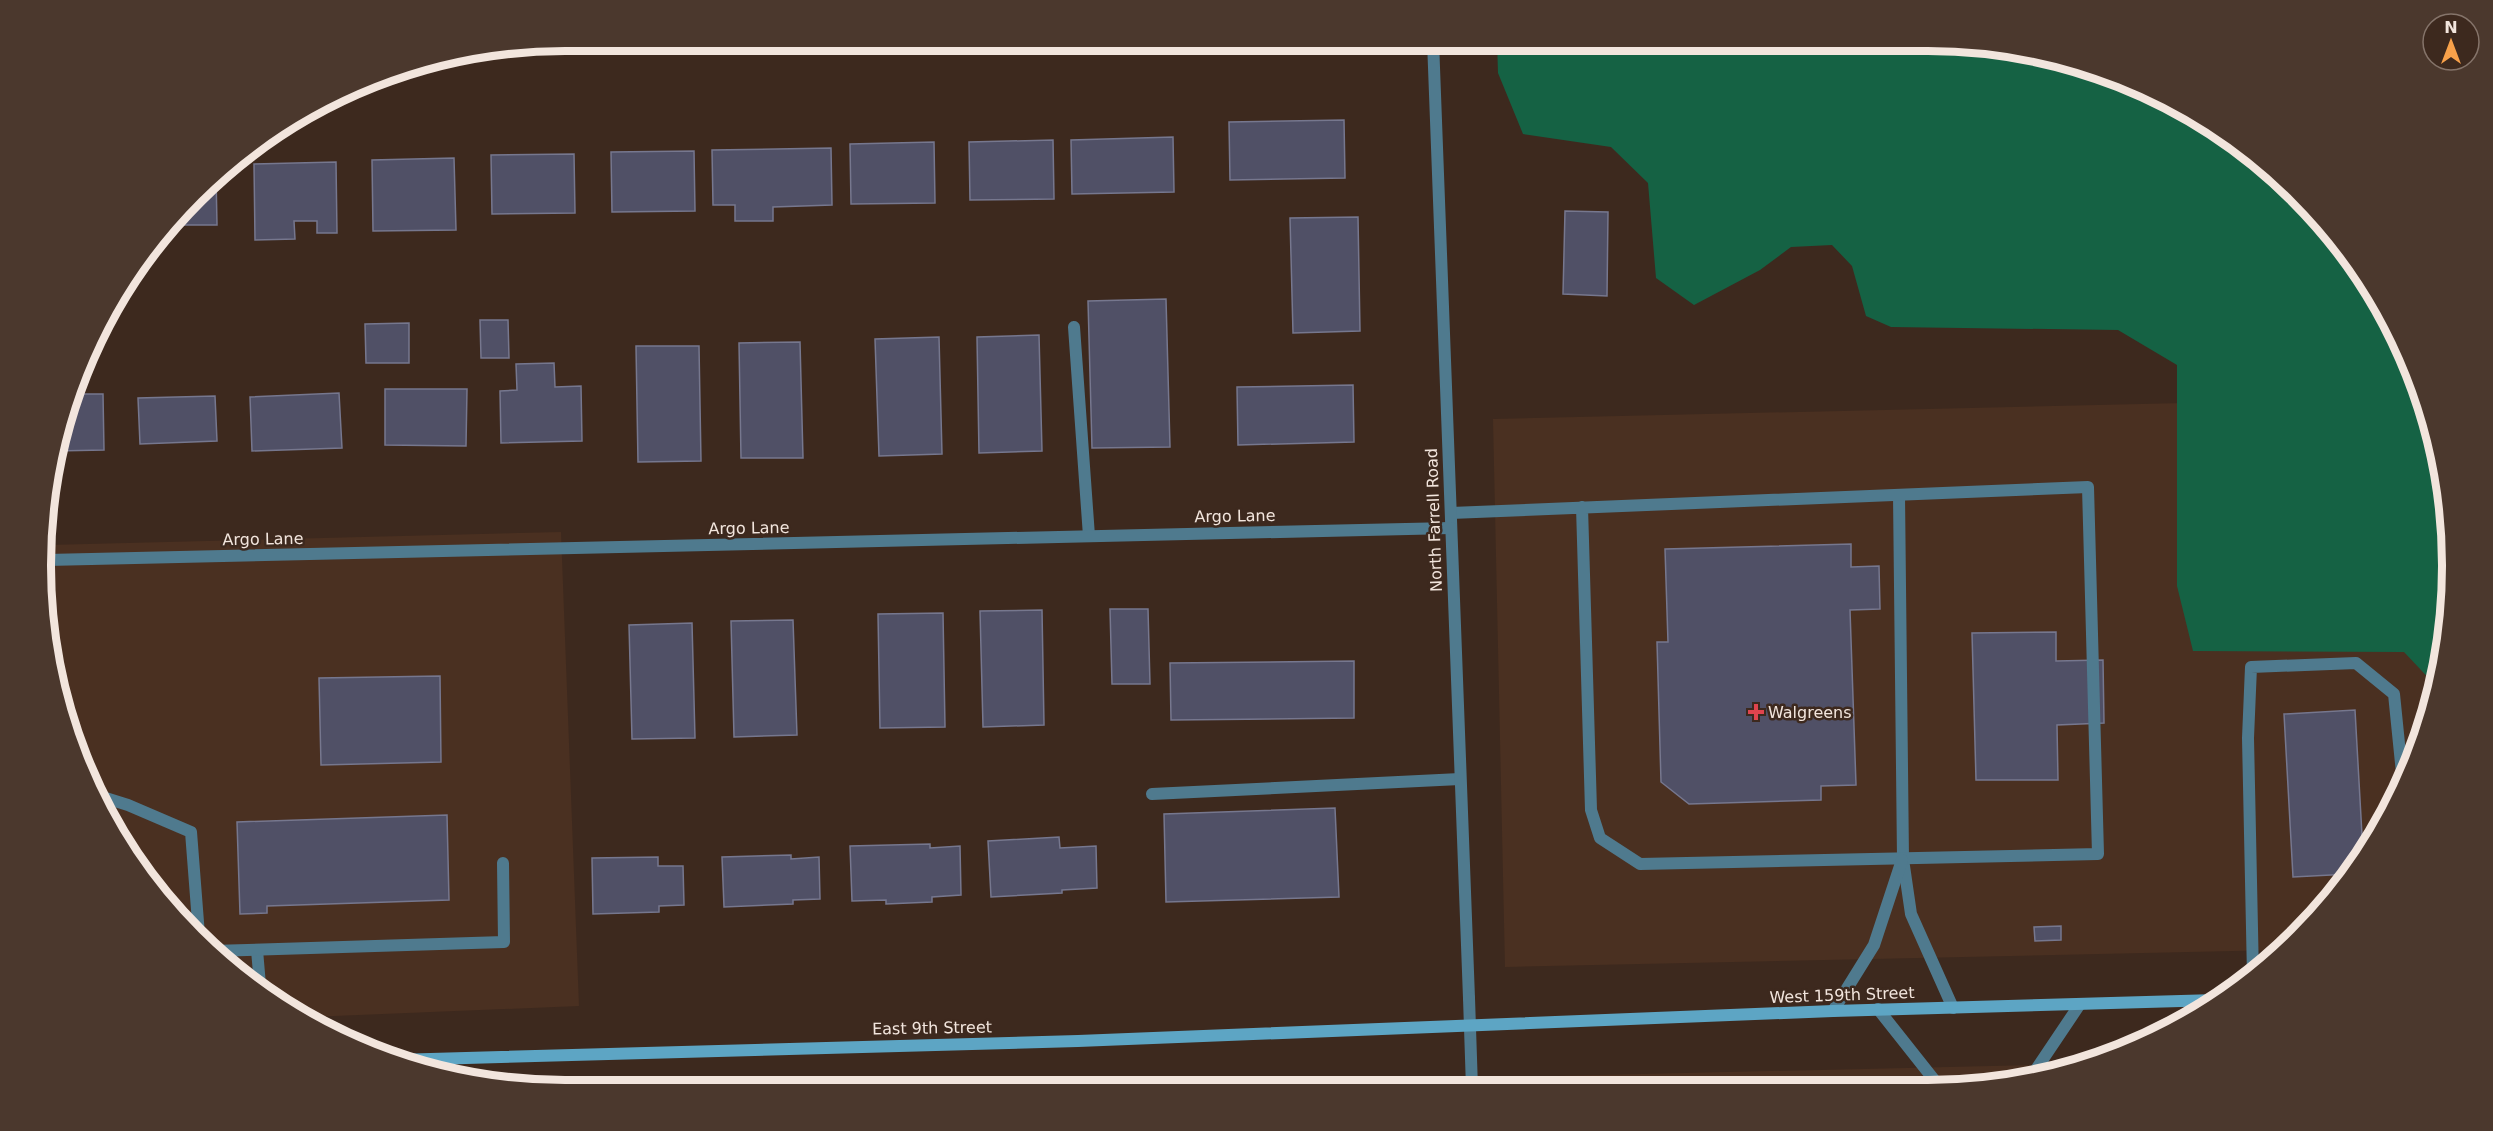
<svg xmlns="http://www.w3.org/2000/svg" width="2493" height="1131" font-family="'DejaVu Sans',sans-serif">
  <rect width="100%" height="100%" fill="#3d291e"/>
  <g fill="#4a3021">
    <path d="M2185 403 2448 616 2442 668 2413 766 2344 885 2279 950 1505 967 1493 419Z"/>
    <path d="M561 532 579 1006 310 1017 220 960 111 828 68 734 45 634 48 545Z"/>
    <path d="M2080 1064 1996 1086 1511 1087V1077Z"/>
  </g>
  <path fill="#156244" d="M1497 41H1928L2030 51 2128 80 2219 129 2298 194 2364 274 2412 364 2442 463 2452 565 2442 668 2437 687 2404 652 2193 651 2177 586V365L2118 330 1891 327 1866 316 1852 266 1832 245 1791 247 1760 270 1694 305 1656 278 1648 183 1611 147 1523 134 1498 73Z"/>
  <g fill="#505066" stroke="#76778e" stroke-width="1.5">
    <path d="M1344 120 1345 178 1230 180 1229 122Z"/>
    <path d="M1173 137 1174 192 1072 194 1071 140Z"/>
    <path d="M1053 140 1054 199 970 200 969 142Z"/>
    <path d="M934 142 935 203 851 204 850 144Z"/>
    <path d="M831 148 832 205 773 207V221H735V205H713L712 150Z"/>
    <path d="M694 151 695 211 612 212 611 152Z"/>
    <path d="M574 154 575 213 492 214 491 155Z"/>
    <path d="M454 158 456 230 373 231 372 160Z"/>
    <path d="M336 162 337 233H317V221H294L295 239 255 240 254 164Z"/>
    <path d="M216 175 217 225H175Z"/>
    <path d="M1565 211 1608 212 1607 296 1563 294Z"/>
    <path d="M1358 217 1360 331 1293 333 1290 218Z"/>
    <path d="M1166 299 1170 447 1092 448 1088 301Z"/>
    <path d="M480 320H508L509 358H481Z"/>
    <path d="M409 323V363H366L365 324Z"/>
    <path d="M1039 335 1042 451 979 453 977 337Z"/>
    <path d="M939 337 942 454 879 456 875 339Z"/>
    <path d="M800 342 803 458H741L739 343Z"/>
    <path d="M636 346H699L701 461 638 462Z"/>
    <path d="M554 363 555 387 581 386 582 441 501 443 500 391 517 390 516 364Z"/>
    <path d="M1353 385 1354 442 1238 445 1237 387Z"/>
    <path d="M385 389H467L466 446 385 445Z"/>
    <path d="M339 393 342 448 252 451 250 397Z"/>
    <path d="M76 394H103L104 450 55 451Z"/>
    <path d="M215 396 217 441 140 444 138 398Z"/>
    <path d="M1851 544V567L1879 566 1880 609 1850 610 1856 785 1821 786V800L1689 804 1661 782 1657 642H1668L1665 549Z"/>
    <path d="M1110 609H1148L1150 684H1112Z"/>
    <path d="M1042 610 1044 725 983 727 980 611Z"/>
    <path d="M943 613 945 727 880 728 878 614Z"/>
    <path d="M793 620 797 735 734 737 731 621Z"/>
    <path d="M692 623 695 738 632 739 629 625Z"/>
    <path d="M2056 632V661L2103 660 2104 723 2057 725 2058 780H1976L1972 633Z"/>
    <path d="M1354 661V718L1171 720 1170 663Z"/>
    <path d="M440 676 441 762 321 765 319 678Z"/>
    <path d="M2355 710 2363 853 2350 874 2293 877 2284 714Z"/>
    <path d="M1335 808 1339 897 1166 902 1164 814Z"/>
    <path d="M447 815 449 900 267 906V913L240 914 237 822Z"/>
    <path d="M1059 837 1060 848 1096 846 1097 888 1062 890V893L991 897 988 841Z"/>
    <path d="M930 844V848L960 846 961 895 932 897V902L886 904V900L852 901 850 846Z"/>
    <path d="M791 855V859L819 857 820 899 793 900V904L724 907 722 857Z"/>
    <path d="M658 857V866H683L684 905 659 906V912L593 914 592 858Z"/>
    <path d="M2061 926V940L2035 941 2034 927Z"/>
    <path d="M1735 1080V1087H1710V1082Z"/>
  </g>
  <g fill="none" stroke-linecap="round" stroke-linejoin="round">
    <g stroke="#4f7a8e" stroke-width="12">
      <path d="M1074 327 1089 536"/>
      <path d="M1899 495 1903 859 1911 914 1953 1008"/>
      <path d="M1451 513 2088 487 2098 854 1640 864 1600 838 1591 810 1582 507"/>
      <path d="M1152 794 1460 779"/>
      <path d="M96 795 128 805 191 832 199 935"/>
      <path d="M257 950 260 985"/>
      <path d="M212 951 504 942 503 863"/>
      <path d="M2253 976 2248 738 2251 667 2356 663 2394 694 2403 783"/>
      <path d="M1878 1009 1939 1086"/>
      <path d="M1833 1011 1874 945 1902 860"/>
      <path d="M2031 1077 2080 1004"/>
    </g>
    <g stroke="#4f7a8e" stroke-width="12">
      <path d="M1433 41 1469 998"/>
      <path d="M535 46 706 41"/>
      <path d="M47 560 1451 528"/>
    </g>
    <path stroke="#4f7a8e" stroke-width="12" d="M1469 998 1472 1088"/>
    <path stroke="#5da5c4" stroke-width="12" d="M395 1060 1078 1041 1833 1011 2216 1000"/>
  </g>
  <path fill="#e0444e" stroke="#3d291e" stroke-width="2" d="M1753 703h6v6h6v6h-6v6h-6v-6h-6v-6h6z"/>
  <g text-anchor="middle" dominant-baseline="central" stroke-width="5" stroke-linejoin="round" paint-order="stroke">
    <g font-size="16" fill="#f2e5dd" stroke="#3d291e">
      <text transform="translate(1235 516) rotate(-1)">Argo Lane</text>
      <text transform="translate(1434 520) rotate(-92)">North Farrell Road</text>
      <text transform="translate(749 528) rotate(-1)">Argo Lane</text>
      <text transform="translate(263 539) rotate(-1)">Argo Lane</text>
      <text transform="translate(1842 995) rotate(-2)">West 159th Street</text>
      <text transform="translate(932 1028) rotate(-1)">East 9th Street</text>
    </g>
    <g font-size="16" fill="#f2e5dd" stroke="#3d291e" text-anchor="start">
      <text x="1768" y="712">Walgreens</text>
    </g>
  </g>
  <path d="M0 0H2493V1131H0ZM565 51H1928A514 514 0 0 1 2442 565V566A514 514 0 0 1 1928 1080H565A514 514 0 0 1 51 566V565A514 514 0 0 1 565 51Z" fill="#4b382d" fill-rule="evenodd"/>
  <path fill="none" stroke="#f2e5dd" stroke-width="8" d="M565 51H1928A514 514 0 0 1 2442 565V566A514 514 0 0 1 1928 1080H565A514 514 0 0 1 51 566V565A514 514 0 0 1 565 51Z"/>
  <g transform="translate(2451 42)"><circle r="28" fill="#3d291e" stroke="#85746a" stroke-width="1.5"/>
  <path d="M0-4.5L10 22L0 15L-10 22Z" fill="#f8a14a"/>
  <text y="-9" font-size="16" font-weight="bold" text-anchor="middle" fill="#f2e5dd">N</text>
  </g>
</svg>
